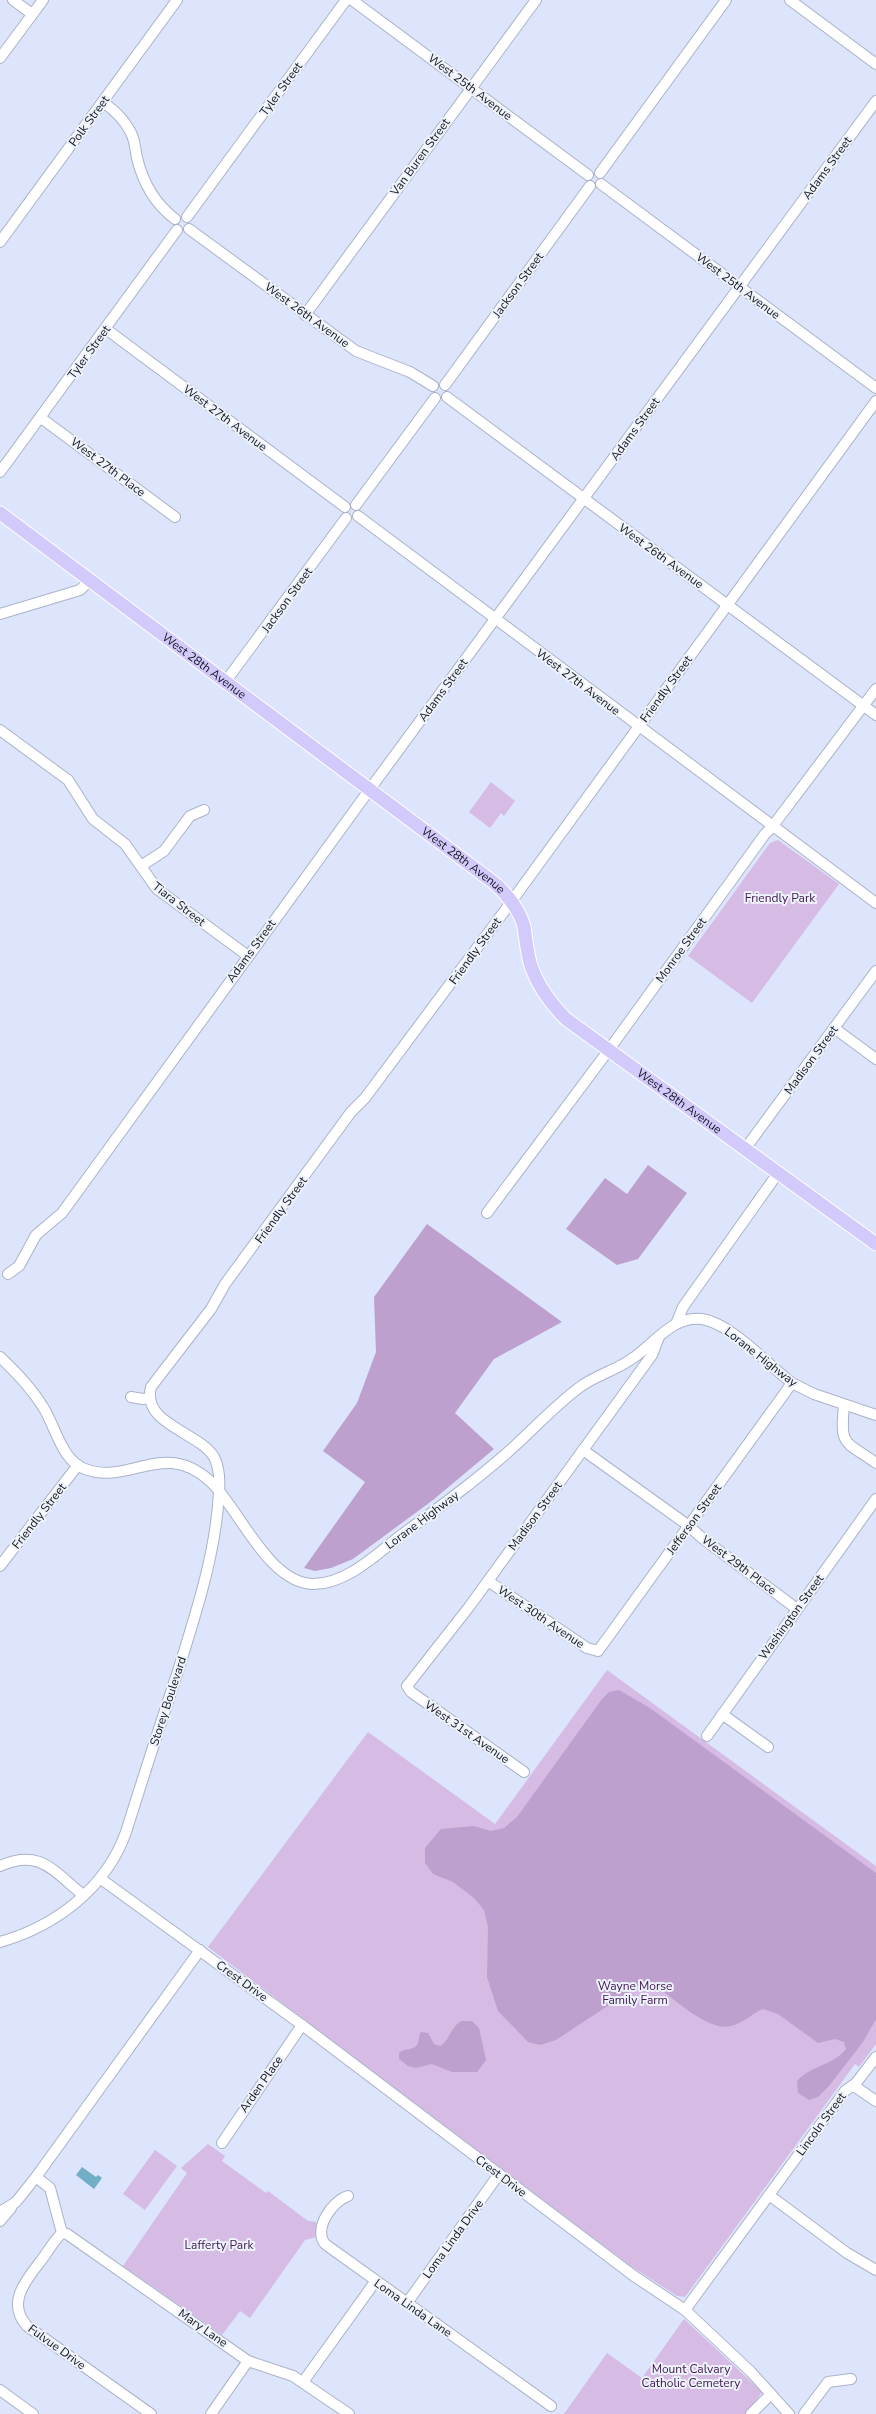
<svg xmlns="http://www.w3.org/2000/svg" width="876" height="2414" font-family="'Nunito Sans',sans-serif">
  <rect width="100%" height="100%" fill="#dce5fc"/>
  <g fill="#d6bbe5">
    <path d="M491 782 515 801 504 816 501 813 490 828 469 812Z"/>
    <path d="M778 840 839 884 752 1003 688 956 770 843Z"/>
    <path d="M607 1670 876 1866V2044L859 2067 855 2064 685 2297 677 2296 628 2264 208 1947 368 1732 495 1824Z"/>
    <path d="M208 2144 225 2156 222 2161 266 2193 268 2191 308 2221 316 2222 317 2237 305 2240 250 2318 240 2311 222 2335 123 2266 187 2173 181 2168Z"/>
    <path d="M155 2150 177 2166 145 2210 123 2194Z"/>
    <path d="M684 2319 762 2392 746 2414H564L607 2353 642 2378Z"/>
  </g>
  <g fill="#bda0cd">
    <path d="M648 1165 687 1193 638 1259 617 1265 566 1229 605 1178 627 1194Z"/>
    <path d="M427 1224 562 1322 494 1359 455 1413 494 1449 433 1500 353 1559 331 1568 315 1571 304 1568 365 1482 323 1451 357 1403 376 1352 374 1297Z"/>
    <path d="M619 1690 650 1708 876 1873V2019L863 2042 829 2086 818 2097 809 2100 798 2093 797 2081C813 2064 833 2066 846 2049L844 2042 835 2039 818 2043 778 2014 763 2009C751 2014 744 2023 731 2026 708 2033 668 1993 649 1981L644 1982 556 2040 540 2045 528 2042 498 2011 487 1977 488 1927 484 1910 474 1898 453 1882 433 1874 425 1863V1848L441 1829 474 1826 491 1831 504 1828 517 1817 602 1699 609 1692Z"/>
    <path d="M461 2021H472L479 2028 486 2060 477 2072H452L432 2064 416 2068 408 2066 399 2059V2053C404 2048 413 2051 417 2045 420 2041 418 2036 421 2032L428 2033 434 2044 440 2046C449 2042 449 2029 461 2021Z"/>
  </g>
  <path fill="#73aec7" d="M82 2167 96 2177 98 2175 102 2178 94 2189 76 2175Z"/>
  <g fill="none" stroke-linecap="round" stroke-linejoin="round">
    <defs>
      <g id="minor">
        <path d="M13 0 32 14"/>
        <path d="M352 0 588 175"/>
        <path d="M790 0 876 64"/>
        <path d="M0 58 43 0"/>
        <path d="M103 102C114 110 124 119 130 131 135 139 135 148 137 158 143 183 154 203 175 219"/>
        <path d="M600 173 726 0"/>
        <path d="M601 184 876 388"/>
        <path d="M187 217 346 0"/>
        <path d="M189 229 356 351 410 372 433 386"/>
        <path d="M0 242 177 0"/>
        <path d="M305 315 536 0"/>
        <path d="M106 329 345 507"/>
        <path d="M445 385 590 186"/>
        <path d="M447 397 876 715"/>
        <path d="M41 418 175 517"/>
        <path d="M0 472 177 230"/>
        <path d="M356 505 435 398"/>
        <path d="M358 516 876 903"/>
        <path d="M0 614 80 590 90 580"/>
        <path d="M226 681 346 518"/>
        <path d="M0 730 68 780 93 819 125 844 157 889 248 956"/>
        <path d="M141 866 164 851 190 816 204 810"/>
        <path d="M834 1028 876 1059"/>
        <path d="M745 1149 876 971"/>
        <path d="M487 1213 608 1051 765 834 772 827 876 689"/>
        <path d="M8 1274 19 1266 36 1235 62 1213 370 789 876 101"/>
        <path d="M676 1324 683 1307 778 1173"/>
        <path d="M0 1357C16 1372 32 1389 43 1407 56 1427 61 1460 85 1469 129 1486 164 1438 211 1482 239 1509 268 1582 312 1584 345 1585 376 1555 400 1536 437 1509 474 1482 508 1452 532 1431 554 1406 580 1387 596 1375 617 1370 633 1358 654 1344 673 1315 702 1319 732 1324 767 1364 792 1383L814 1394 876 1415"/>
        <path d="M131 1397 143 1399 150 1398"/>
        <path d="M844 1405C840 1447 844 1440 876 1463"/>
        <path d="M583 1450 689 1526 702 1538 797 1609"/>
        <path d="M0 1566 78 1465"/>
        <path d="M488 1581 587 1648 598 1651 792 1383"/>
        <path d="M722 1714 768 1747"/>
        <path d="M707 1736 876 1499"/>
        <path d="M524 1772 411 1692 407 1686 469 1607 652 1355 659 1337"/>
        <path d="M0 1866C40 1848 53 1871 83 1895"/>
        <path d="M101 1879 302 2025 634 2276 685 2310 751 2372 789 2414"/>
        <path d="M0 1942C56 1926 106 1888 126 1832 143 1778 160 1725 178 1671 196 1613 216 1553 219 1492 220 1480 219 1467 214 1457 199 1432 141 1424 151 1387L211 1309 225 1284 351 1112 365 1098 503 913 876 401"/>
        <path d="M852 2086 857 2088 876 2101"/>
        <path d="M222 2143 302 2025"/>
        <path d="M36 2177 50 2188 62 2233C55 2239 49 2250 43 2258 28 2278 5 2302 27 2326L151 2414"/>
        <path d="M769 2195 847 2253 876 2270"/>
        <path d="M348 2196C332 2201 313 2229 325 2244L551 2406"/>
        <path d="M0 2212 16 2202 36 2177 200 1950"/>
        <path d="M0 2221 11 2208"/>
        <path d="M62 2233 67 2234 248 2361 293 2376 349 2414"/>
        <path d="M407 2303 499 2174"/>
        <path d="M685 2310 845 2091 856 2083 876 2057"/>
        <path d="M303 2382 375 2282"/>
        <path d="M0 2390 33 2414"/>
        <path d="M211 2414 248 2361"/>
        <path d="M751 2414 771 2394"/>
        <path d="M804 2414 828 2382 851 2379"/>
      </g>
      <g id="major">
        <path id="s1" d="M0 513 493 882C506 893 520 910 524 927 526 940 527 953 531 966 538 986 551 1004 566 1019L876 1244"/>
      </g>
    </defs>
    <use href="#minor" stroke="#aab2c8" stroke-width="12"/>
    <use href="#major" stroke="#fff" stroke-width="15"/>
    <use href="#minor" stroke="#fff" stroke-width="10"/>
    <use href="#major" stroke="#d3cafc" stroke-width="13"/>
  </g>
  <g text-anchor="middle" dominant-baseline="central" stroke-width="4" stroke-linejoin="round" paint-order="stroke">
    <g font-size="12" fill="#14171f" stroke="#eef2fb">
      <text transform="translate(470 87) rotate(37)">West 25th Avenue</text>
      <text transform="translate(281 89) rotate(-54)">Tyler Street</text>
      <text transform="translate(89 121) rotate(-54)">Polk Street</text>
      <text transform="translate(420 157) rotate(-54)">Van Buren Street</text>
      <text transform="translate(827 168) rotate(-54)">Adams Street</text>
      <text transform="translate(518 285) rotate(-54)">Jackson Street</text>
      <text transform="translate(738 286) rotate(37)">West 25th Avenue</text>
      <text transform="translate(307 315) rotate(36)">West 26th Avenue</text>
      <text transform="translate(89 352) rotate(-54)">Tyler Street</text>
      <text transform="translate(225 418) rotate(37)">West 27th Avenue</text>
      <text transform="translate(635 429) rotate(-54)">Adams Street</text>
      <text transform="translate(108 467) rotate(37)">West 27th Place</text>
      <text transform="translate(661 556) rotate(36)">West 26th Avenue</text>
      <text transform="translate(287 600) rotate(-54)">Jackson Street</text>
      <text stroke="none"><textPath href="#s1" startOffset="255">West 28th Avenue</textPath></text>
      <text transform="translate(578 682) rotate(37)">West 27th Avenue</text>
      <text transform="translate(666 689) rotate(-54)">Friendly Street</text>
      <text transform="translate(443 690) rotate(-54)">Adams Street</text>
      <text stroke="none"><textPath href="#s1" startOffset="579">West 28th Avenue</textPath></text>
      <text transform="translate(179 904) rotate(38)">Tiara Street</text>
      <text transform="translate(681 950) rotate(-54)">Monroe Street</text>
      <text transform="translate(251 951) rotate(-54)">Adams Street</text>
      <text transform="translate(475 951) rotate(-54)">Friendly Street</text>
      <text transform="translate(811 1060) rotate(-54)">Madison Street</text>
      <text stroke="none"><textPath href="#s1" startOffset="915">West 28th Avenue</textPath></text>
      <text transform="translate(281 1210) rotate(-54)">Friendly Street</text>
      <text transform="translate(761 1357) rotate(38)">Lorane Highway</text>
      <text transform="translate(39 1516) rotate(-52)">Friendly Street</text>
      <text transform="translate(535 1516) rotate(-54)">Madison Street</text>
      <text transform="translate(694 1519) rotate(-54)">Jefferson Street</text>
      <text transform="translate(422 1520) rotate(-37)">Lorane Highway</text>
      <text transform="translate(739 1565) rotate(37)">West 29th Place</text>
      <text transform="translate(541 1617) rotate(34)">West 30th Avenue</text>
      <text transform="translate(791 1617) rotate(-54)">Washington Street</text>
      <text transform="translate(168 1701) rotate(-72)">Storey Boulevard</text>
      <text transform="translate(467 1732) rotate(35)">West 31st Avenue</text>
      <text transform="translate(242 1981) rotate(36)">Crest Drive</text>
      <text transform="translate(261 2084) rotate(-55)">Arden Place</text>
      <text transform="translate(821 2124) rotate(-54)">Lincoln Street</text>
      <text transform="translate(501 2176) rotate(37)">Crest Drive</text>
      <text transform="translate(453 2239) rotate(-54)">Loma Linda Drive</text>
      <text transform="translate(413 2308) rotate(35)">Loma Linda Lane</text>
      <text transform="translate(203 2328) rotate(35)">Mary Lane</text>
      <text transform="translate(57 2347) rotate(36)">Fulvue Drive</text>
    </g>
    <g font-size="12" fill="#3e1950" stroke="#eef2fb">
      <text x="780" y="898">Friendly Park</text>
      <text x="635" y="1986">Wayne Morse<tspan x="635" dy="14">Family Farm</tspan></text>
      <text x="219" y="2245">Lafferty Park</text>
      <text x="691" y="2369">Mount Calvary<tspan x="691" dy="14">Catholic Cemetery</tspan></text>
    </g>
  </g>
</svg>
